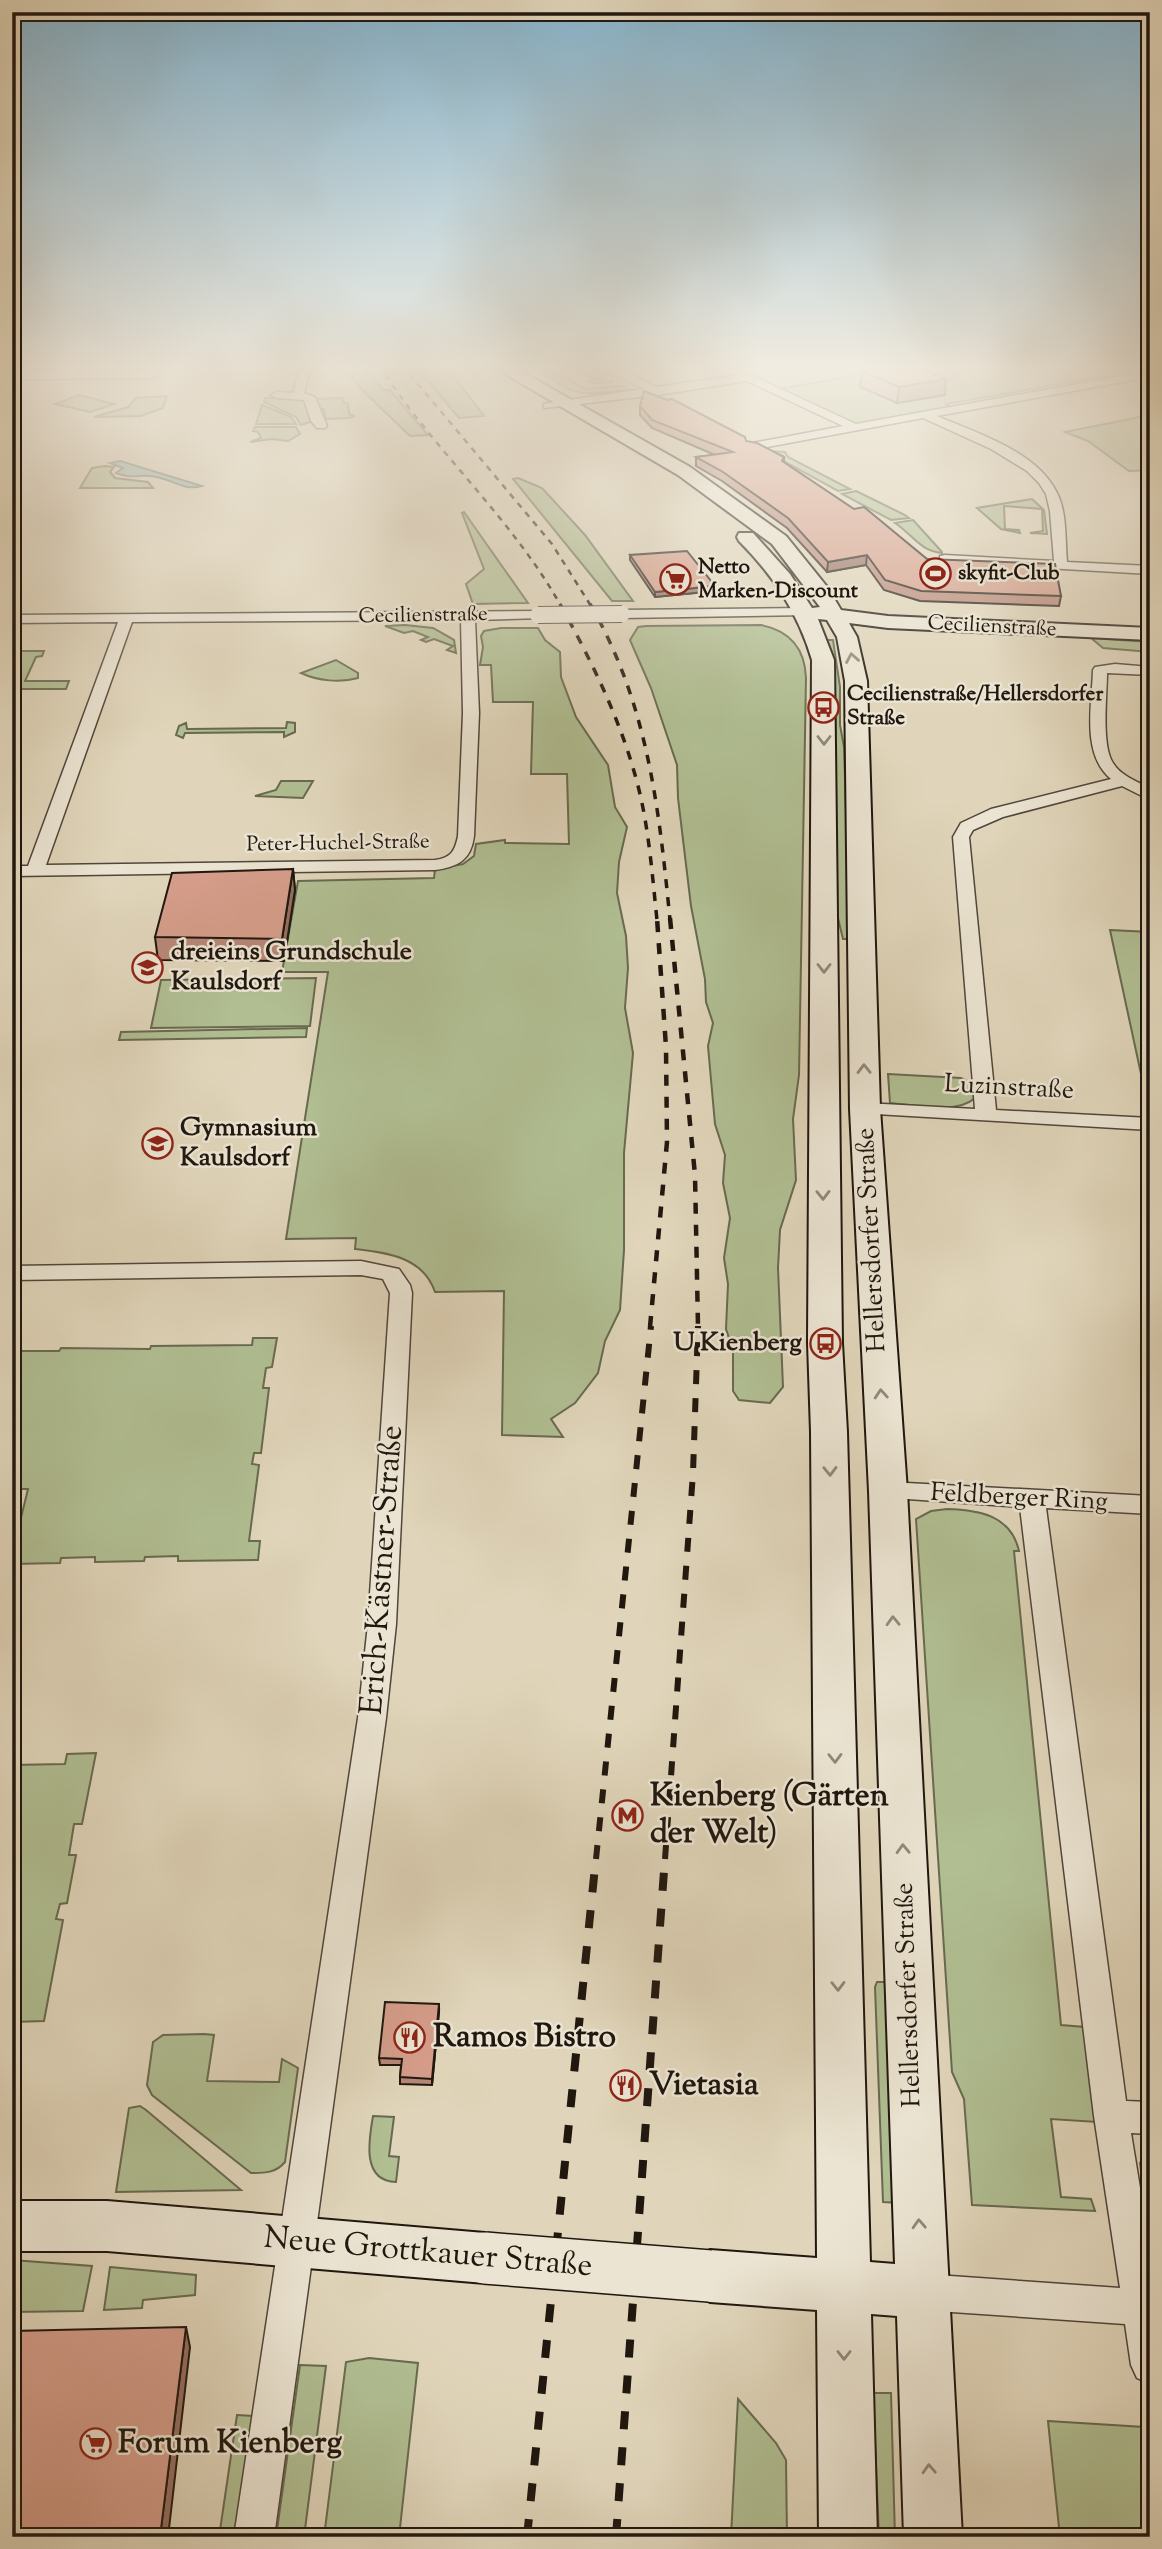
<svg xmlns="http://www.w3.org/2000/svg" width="1162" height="2549" font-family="'Sorts Mill Goudy',serif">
  <rect width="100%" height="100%" fill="#e0d5ba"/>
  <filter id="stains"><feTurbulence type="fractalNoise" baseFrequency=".00286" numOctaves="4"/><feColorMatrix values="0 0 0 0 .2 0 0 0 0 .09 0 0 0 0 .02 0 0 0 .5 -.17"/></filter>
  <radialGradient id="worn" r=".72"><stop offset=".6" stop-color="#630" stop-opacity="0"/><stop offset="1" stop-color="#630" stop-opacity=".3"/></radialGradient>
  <g fill="#b0be92" stroke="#686a50" stroke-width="2">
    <path d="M329 365H366L368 371H360L361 374 369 373 383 390H390L428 435 410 436 361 389 348 373 340 367Z"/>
    <path d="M410 365 460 366 450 372 484 416 459 418 429 382Z"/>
    <path d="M531 365H588L608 374 595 378 614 382 592 383 589 381 595 379 566 365 547 368 586 389 622 386 629 390C609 392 581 398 563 386 552 379 543 371 531 365Z"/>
    <path d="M947 365H1119L1135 371 946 404 950 407 855 425 780 389 894 369 913 370Z"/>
    <path d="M79 395 114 404 90 412 55 404Z"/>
    <path d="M167 396 163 408 141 416 94 417 128 407 136 398Z"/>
    <path d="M265 398H305L313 421 301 425 296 417 264 402Z"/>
    <path d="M342 398 343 402 348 404 349 414 354 416 350 418 325 419 324 409H318L317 399Z"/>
    <path d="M262 405 291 417 296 424H256Z"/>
    <path d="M1150 415V470L1129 471 1088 441 1065 432Z"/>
    <path d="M255 427H296L300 434 288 441 272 439 250 442 261 438 258 432 253 431Z"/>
    <path d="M771 451 785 452 788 457 850 489 838 491 769 453Z"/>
    <path d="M105 466 114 467 110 472 115 478 148 482 153 488H80L92 468Z"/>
    <path d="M518 478 542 488 585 535 633 601H612L513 479Z"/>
    <path d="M856 491 905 515 909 518 891 520 842 494Z"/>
    <path d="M1032 499 1044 510 1047 534 1030 533 1043 531 1042 509 1004 506 1005 529 1019 530 1020 533 1001 529 977 508Z"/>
    <path d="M464 512 528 603 473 604 466 584 484 569 462 513Z"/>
    <path d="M913 520 942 552V553C920 551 913 535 895 523Z"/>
    <path d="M405 625 433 628 454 640 456 653 447 650 453 646 434 639 426 642 421 640 428 637 413 631 404 633 385 626Z"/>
    <path d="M761 625C791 631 805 649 806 678L799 1075 793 1119 796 1180 780 1230 778 1268 783 1387 770 1403 739 1400 733 1391V1350L726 1329 728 1284 724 1258 730 1218 723 1183 725 1155 715 1124 708 1046 713 1023 706 1002 705 979 691 906 678 798 677 765 651 688 630 640 638 627 646 626Z"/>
    <path d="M501 628H538L545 640 560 652 561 677 576 717 608 765 615 807 627 827 619 862 617 893 626 936 628 968 625 1008 633 1053 624 1153V1250L620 1310 605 1341 598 1373 575 1403 551 1419 563 1437 502 1435 504 1291 435 1292C423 1257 388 1253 355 1249L356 1238 286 1239 328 972H282L298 881 434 878 435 869 463 864 474 856 476 844 505 840V843L569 844 567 774H531L533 702H493L491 665H480L483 647 481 636 484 631Z"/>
    <path d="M1091 638 1150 642V652L1103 648Z"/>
    <path d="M827 640H833L840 687V725L844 747 850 939H843L836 910 832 667Z"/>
    <path d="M12 651H44L42 656 36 657 25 681H69L66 689H12Z"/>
    <path d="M336 660 358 673V678C340 683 318 681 301 673Z"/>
    <path d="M287 722 295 723V732L284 737V732L185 733 183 738 176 735 179 726 186 723 187 729 286 728Z"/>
    <path d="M281 781H313L303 798 255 796 276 790Z"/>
    <path d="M1110 930 1150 932V1096L1148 1089 1144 1088Z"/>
    <path d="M316 978 310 1026 151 1028 161 980Z"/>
    <path d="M307 1028 306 1037 119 1040 121 1032Z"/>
    <path d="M888 1074 961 1078 973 1084 975 1098C956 1115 915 1105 890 1103Z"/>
    <path d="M253 1338H277L272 1367 266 1368 263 1388H269L261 1453H254L252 1464 259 1465 249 1541H260L258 1560 178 1561V1556L145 1557 144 1561 95 1562V1557L61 1558 60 1563 12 1564V1533L20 1522 28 1489H12V1351H59L61 1348 150 1349 151 1346 252 1345Z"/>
    <path d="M947 1509C979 1510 1011 1515 1019 1551H1014L1061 2025 1085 2027 1097 2122 1051 2119 1061 2197 1091 2199 1095 2211 972 2205 964 2099 952 2072 916 1519 931 1511Z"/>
    <path d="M96 1753 82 1824H74L69 1855H76L67 1903 60 1904 56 1919 63 1920 44 2021 12 2022V1765L65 1764 67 1754Z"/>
    <path d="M877 1982H886L900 2203 883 2202 875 1987Z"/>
    <path d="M204 2034 214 2035 207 2081 279 2082 282 2059 298 2068 285 2162C276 2173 265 2173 251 2173L152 2095 147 2085 153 2042 163 2035Z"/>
    <path d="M140 2106 146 2110 241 2190 116 2192 129 2108Z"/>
    <path d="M373 2116 394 2117 389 2156 399 2157 396 2182C361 2181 369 2139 373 2116Z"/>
    <path d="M1150 2148V2238L1140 2163Z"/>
    <path d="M12 2260 92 2266 83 2311 12 2312Z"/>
    <path d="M110 2267 196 2275 195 2295 143 2300 142 2308 104 2310Z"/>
    <path d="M369 2358 418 2363 399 2537H324L346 2362Z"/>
    <path d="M300 2365 326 2366 304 2537H276Z"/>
    <path d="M873 2393H891L895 2537H879Z"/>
    <path d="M738 2399 776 2443 786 2460 787 2537H731Z"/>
    <path d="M237 2415 253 2416 234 2537H219Z"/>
    <path d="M1048 2421 1144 2427 1150 2473V2537H1060Z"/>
  </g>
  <path fill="#94b9ae" stroke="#66786e" stroke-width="2" d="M120 461 202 486C183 492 168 476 148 476 133 475 134 479 116 473L123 468 110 463Z"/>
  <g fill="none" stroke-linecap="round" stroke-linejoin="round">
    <defs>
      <g id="street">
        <path d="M23 365H160L157 375 152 378 20 379 12 376V368ZM149 368 148 372H20L30 369Z"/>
        <path d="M301 365H311L304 393 315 397 327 426 325 428H317L311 421 304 400 277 398 271 395 277 392 293 393Z"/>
        <path d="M599 365H611L657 387 738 375V372L742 371 856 424 1150 371V377L937 416C976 433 1037 451 1057 493 1067 512 1065 540 1067 562L1150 566V574L940 562V556L945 555 1054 561 1050 511 1046 494 1039 483 1027 471 991 449 923 418 751 450 747 448V444L843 426 747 381 658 395 544 408V404L548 403 643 389Z"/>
        <path d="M805 608 810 609V615L622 618 615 614 622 610Z"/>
        <path d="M538 611 545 615 543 618 475 620 479 713 474 836C471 860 458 867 435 870L12 876V866H28L118 622 12 623V615ZM461 620 463 713 458 836C455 851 451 858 435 860L46 865 132 622Z"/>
        <path d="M1115 664 1150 667V675L1107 673C1107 695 1101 745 1113 763 1120 775 1137 782 1150 788V800L1122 786 1003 817 973 830 969 837 996 1110 1150 1118V1130L858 1113 855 1109 858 1105 865 1103 975 1109 953 837 961 823 991 809 1111 779C1081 754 1092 705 1093 670L1095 667Z"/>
        <path d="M361 1261 399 1269 410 1285 412 1293 396 1624 386 1718 274 2537H234L358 1718 368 1624 390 1293 383 1279 361 1275 12 1280V1266Z"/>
        <path d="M888 1482 1150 1496V1514L1046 1508 1126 2101 1150 2102V2134L1131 2133 1150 2249V2384L1137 2378 1131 2365 1125 2324 922 2310 909 2305 904 2292 909 2279 922 2274 1120 2288 1094 2116 1020 1507 879 1497 875 1491 879 1485Z"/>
      </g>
      <g id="secondary">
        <path d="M493 365H510L690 467 786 536 828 588 841 610 888 616 1150 628V640L888 628 849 623 857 637 867 681 880 1109 907 1491 962 2537H904L897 2316 871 2314 877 2537H819L817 2310 710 2302 691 2294 684 2276 691 2258 710 2250 817 2258 811 1432 808 1343 812 660C798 613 774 576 739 541L737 537 739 533H753L790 574 812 608 820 607 772 544 678 475 495 368ZM818 619 827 620 837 637 845 681 850 1109 869 1491 895 2264 870 2262 847 1432 842 1343 834 660Z"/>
        <path d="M12 2201H107L485 2233 504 2240 511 2258 504 2276 485 2283 107 2251H12Z"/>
      </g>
    </defs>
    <use href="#street" stroke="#50463a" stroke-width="3"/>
    <use href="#secondary" stroke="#20170f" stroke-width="4"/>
    <use href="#street" fill="#ebe4d2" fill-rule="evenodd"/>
    <use href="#secondary" fill="#ebe4d2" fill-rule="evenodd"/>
    <g stroke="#20170f" stroke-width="2.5" stroke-dasharray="6 6" stroke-linecap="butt">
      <path d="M379 365C433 450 512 518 561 606"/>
      <path d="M402 365 552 544 591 606"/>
    </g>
    <g stroke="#20170f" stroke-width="3.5" stroke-dasharray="9 9" stroke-linecap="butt">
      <path d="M560 604C595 667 629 737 643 808 650 844 653 882 657 920"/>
      <path d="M590 604C648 704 659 808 670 920"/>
    </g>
    <g stroke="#20170f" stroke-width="4.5" stroke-dasharray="11 11" stroke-linecap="butt">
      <path d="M670 918 695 1175 698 1327"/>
      <path d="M650 1327 667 1142 666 1047 657 918"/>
    </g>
    <g stroke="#20170f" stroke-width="6" stroke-dasharray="14 14" stroke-linecap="butt">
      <path d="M596 1859 651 1326"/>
      <path d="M665 1859 693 1473 698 1326"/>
    </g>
    <g stroke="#20170f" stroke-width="8" stroke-dasharray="18 18" stroke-linecap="butt">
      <path d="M527 2537 596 1857"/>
      <path d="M616 2537 665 1857"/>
    </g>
    <defs>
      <path id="street-bridge" d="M538 615 622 614"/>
      <path id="secondary-bridge" d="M485 2258 710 2276"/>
    </defs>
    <use href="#street-bridge" stroke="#50463a" stroke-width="18" stroke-linecap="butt"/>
    <use href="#secondary-bridge" stroke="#20170f" stroke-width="54" stroke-linecap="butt"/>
    <use href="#street-bridge" stroke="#ebe4d2" stroke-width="16"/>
    <use href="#secondary-bridge" stroke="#ebe4d2" stroke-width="51"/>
  </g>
  <g fill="#b78777" stroke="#20170f" stroke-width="2">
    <path d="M862 371 945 395 897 403 860 387Z"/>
    <path d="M640 406 746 441 784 457V462L927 559 1061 596 1059 606 920 601 884 590 866 565 827 572 787 528 722 481 696 466V457L715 455 652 428 640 415Z"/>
    <path d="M630 555 715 591 655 597 630 560Z"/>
    <path d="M293 869 295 890 284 961 158 960 155 937Z"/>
    <path d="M439 2011 432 2085 400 2084V2077L401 2065H380L379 2058Z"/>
  </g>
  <g fill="#956e61" stroke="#20170f" stroke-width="2">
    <path d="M946 379 945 395 897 403 899 387Z"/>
    <path d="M867 555 866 565 827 572 828 562Z"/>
    <path d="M715 586V591L655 597V592Z"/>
    <path d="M293 869 295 890 284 961 282 939Z"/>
    <path d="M439 2004V2011L432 2085V2079Z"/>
    <path d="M186 2327 190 2347 168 2537H160Z"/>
  </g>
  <g fill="#d59d8a" stroke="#20170f" stroke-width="2">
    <path d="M901 365H913L946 379 899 387 862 371Z"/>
    <path d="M644 391 667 400 672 399 745 437 746 441 757 443 784 457 782 461 854 509 864 507 927 559 1055 564 1061 596 921 591 885 580 867 555 828 562 788 518 723 472 696 457 733 452 652 420 640 406Z"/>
    <path d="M687 551 715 586 655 592 630 555Z"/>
    <path d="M293 869 282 939 155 937 172 873Z"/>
    <path d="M385 2002 439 2004 432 2079 400 2077 402 2059 379 2058Z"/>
    <path d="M186 2327 160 2537H12V2331Z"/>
  </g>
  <defs><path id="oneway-chevron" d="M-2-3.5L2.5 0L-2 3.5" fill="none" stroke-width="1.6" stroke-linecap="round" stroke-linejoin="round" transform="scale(1.75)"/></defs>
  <g stroke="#90887a">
    <use href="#oneway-chevron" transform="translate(852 658) rotate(-100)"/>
    <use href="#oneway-chevron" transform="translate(824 740) rotate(90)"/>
    <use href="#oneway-chevron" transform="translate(824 968) rotate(90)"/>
    <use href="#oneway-chevron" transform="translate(864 1069) rotate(-91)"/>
    <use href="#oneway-chevron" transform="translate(823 1195) rotate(89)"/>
    <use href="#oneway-chevron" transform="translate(881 1394) rotate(-94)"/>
    <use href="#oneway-chevron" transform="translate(830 1471) rotate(89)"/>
    <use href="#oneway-chevron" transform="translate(893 1621) rotate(-92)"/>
    <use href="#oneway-chevron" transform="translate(835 1758) rotate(89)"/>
    <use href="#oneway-chevron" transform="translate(903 1849) rotate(-92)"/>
    <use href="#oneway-chevron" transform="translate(838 1986) rotate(89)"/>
    <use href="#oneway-chevron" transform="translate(919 2224) rotate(-93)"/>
    <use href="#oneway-chevron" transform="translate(844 2355) rotate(90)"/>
    <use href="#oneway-chevron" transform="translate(929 2469) rotate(-93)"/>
  </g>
  <linearGradient id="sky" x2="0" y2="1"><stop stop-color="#86b6d1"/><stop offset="0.51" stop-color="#f1ece0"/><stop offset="1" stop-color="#f1ece0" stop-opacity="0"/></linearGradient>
  <rect width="1162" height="721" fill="url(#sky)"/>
  <defs>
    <symbol id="stadium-ring" viewBox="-11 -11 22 22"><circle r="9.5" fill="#ebe4d2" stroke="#8f2418" stroke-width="1.5"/><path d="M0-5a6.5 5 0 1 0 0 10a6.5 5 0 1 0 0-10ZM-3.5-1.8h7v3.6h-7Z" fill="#8f2418"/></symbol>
    <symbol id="supermarket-ring" viewBox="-11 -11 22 22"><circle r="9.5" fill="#ebe4d2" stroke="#8f2418" stroke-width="1.5"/><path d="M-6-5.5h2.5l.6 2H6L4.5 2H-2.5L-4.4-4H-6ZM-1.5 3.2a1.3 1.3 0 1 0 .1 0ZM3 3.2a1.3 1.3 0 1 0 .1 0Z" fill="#8f2418"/></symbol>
    <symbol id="bus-ring" viewBox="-11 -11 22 22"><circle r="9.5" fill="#ebe4d2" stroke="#8f2418" stroke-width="1.5"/><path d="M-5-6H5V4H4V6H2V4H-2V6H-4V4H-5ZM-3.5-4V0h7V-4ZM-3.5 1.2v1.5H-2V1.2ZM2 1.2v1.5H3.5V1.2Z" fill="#8f2418"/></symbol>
    <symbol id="school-ring" viewBox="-11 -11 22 22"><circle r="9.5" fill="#ebe4d2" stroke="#8f2418" stroke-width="1.5"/><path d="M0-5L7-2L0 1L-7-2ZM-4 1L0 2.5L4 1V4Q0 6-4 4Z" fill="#8f2418"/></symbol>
    <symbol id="metro-ring" viewBox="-11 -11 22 22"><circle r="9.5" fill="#ebe4d2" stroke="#8f2418" stroke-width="1.5"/><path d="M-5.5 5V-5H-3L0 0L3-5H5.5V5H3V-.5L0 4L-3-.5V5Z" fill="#8f2418"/></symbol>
    <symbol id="restaurant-ring" viewBox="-11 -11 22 22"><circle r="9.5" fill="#ebe4d2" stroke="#8f2418" stroke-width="1.5"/><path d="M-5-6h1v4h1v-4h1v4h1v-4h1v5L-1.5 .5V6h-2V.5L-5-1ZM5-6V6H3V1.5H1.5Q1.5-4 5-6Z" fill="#8f2418"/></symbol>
  </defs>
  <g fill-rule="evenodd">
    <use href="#stadium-ring" x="918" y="556" width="35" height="35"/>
    <use href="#supermarket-ring" x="658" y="562" width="35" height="35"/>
    <use href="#bus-ring" x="806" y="690" width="35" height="35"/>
    <use href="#school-ring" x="130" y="950" width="35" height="35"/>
    <use href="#school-ring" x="140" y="1126" width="35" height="35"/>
    <use href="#bus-ring" x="808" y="1326" width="35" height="35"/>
    <use href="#metro-ring" x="610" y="1798" width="35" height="35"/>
    <use href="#restaurant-ring" x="392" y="2020" width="35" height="35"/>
    <use href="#restaurant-ring" x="608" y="2068" width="35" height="35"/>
    <use href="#supermarket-ring" x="78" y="2426" width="35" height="35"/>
  </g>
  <g text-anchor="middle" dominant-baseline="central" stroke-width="5" stroke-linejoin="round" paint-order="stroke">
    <g font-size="21" font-weight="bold" fill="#20170f" stroke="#ebe4d2" text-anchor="start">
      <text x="698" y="568">Netto<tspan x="698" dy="24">Marken-Discount</tspan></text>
      <text x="958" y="574">skyfit-Club</text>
      <text x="847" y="695">Cecilienstraße/Hellersdorfer<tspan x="847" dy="24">Straße</tspan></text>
    </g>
    <g font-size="21" fill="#20170f" stroke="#ebe4d2">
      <text transform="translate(423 616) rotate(-1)">Cecilienstraße</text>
      <text transform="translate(992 627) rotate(3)">Cecilienstraße</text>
      <text transform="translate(338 844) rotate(-1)">Peter-Huchel-Straße</text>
    </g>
    <g font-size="26" font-weight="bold" fill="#20170f" stroke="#ebe4d2" text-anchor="start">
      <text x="171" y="952">dreieins Grundschule<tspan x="171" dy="30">Kaulsdorf</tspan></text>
      <text x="180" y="1128">Gymnasium<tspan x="180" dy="30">Kaulsdorf</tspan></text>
      <text x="802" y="1343" text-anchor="end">U Kienberg</text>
    </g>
    <g font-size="26" fill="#20170f" stroke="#ebe4d2">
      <text transform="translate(1009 1088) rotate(3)">Luzinstraße</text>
      <text transform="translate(872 1240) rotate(-93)">Hellersdorfer Straße</text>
      <text transform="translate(1019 1498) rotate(3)">Feldberger Ring</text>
      <text transform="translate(909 1995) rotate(-92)">Hellersdorfer Straße</text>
    </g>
    <g font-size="32" fill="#20170f" stroke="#ebe4d2">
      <text transform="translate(383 1570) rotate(-86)">Erich-Kästner-Straße</text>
      <text transform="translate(428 2253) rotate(5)">Neue Grottkauer Straße</text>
    </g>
    <g font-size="32" font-weight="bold" fill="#20170f" stroke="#ebe4d2" text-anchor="start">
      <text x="650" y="1797">Kienberg (Gärten<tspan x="650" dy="37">der Welt)</tspan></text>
      <text x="433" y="2038">Ramos Bistro</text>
      <text x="649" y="2086">Vietasia</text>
      <text x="118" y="2444">Forum Kienberg</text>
    </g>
  </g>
  <rect width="1162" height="2549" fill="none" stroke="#e0d5ba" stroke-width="42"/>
  <rect x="14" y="14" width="1134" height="2521" fill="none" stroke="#20170f" stroke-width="3.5"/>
  <rect x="21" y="21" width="1120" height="2507" fill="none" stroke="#20170f" stroke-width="2"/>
  <rect width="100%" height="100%" filter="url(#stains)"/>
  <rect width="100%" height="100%" fill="url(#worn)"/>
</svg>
